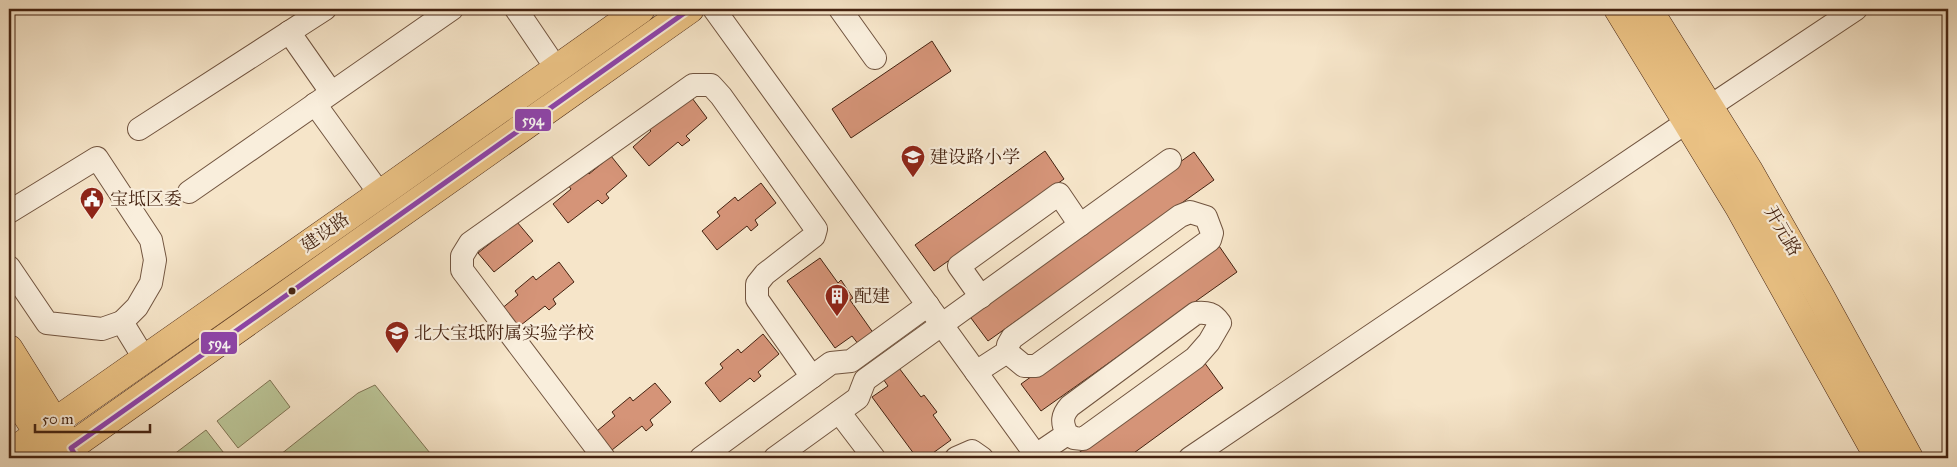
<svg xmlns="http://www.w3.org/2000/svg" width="1957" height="467" font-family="'IM FELL Great Primer','Noto Serif SC',serif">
  <rect width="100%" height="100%" fill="#f6e5c9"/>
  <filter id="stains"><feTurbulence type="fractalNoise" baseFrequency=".004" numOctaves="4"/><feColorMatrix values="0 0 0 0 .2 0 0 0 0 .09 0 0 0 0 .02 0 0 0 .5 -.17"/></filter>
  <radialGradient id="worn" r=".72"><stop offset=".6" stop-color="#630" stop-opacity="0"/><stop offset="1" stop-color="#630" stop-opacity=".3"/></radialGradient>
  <g fill="#bbc597" stroke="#807454">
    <path d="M270 380 290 407 238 448 217 421Z"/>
    <path d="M375 385 434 458H276L358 393Z"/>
    <path d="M206 430 227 457 225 458H169Z"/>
  </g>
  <g fill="#d59478" stroke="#452311">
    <path d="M932 41 951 71 851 138 832 109Z"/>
    <path d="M692 98 707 118 686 136 690 140 682 146 678 142 649 166 633 147 651 131 648 128 666 113 669 116Z"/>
    <path d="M1045 151 1064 179 934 271 915 245Z"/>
    <path d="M1194 152 1214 180 988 341 968 314Z"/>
    <path d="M611 156 627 176 606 194 609 198 602 204 598 200 568 223 553 204 571 189 568 185 586 170 589 174Z"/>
    <path d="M761 183 776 203 755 220 758 225 751 231 747 226 717 250 702 231 720 216 717 212 735 197 738 201Z"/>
    <path d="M517 222 533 241 494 272 478 253Z"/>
    <path d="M1217 243 1237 272 1041 411 1021 384Z"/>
    <path d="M820 258 838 283 841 280 853 298 850 300 874 334 859 345 852 336 835 348 787 281Z"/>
    <path d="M559 262 574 282 553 299 556 304 549 310 545 306 516 329 500 310 518 295 515 291 533 276 536 280Z"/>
    <path d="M763 334 779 354 758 372 761 376 754 382 750 378 720 402 705 383 723 368 720 364 738 349 741 353Z"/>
    <path d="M1204 362 1223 388 1127 458 1073 457Z"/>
    <path d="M896 364 921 397 924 395 937 412 933 415 951 440 926 458H917L872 397 888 386 881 376Z"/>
    <path d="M655 383 671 402 650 420 653 425 646 431 642 426 612 450 597 431 615 416 612 412 630 397 633 401Z"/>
  </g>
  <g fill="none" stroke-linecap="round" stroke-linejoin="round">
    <defs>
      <g id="minor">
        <path d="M516 9 556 68"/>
        <path d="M714 9 1038 458"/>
        <path d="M840 9 875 58"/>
        <path d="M289 32 331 92"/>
        <path d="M315 104 380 194"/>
        <path d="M139 129 325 9"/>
        <path d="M189 192 452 9"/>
        <path d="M9 212 97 158 151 240 155 260 151 283 137 307 122 322"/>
        <path d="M9 267 47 323 102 329 122 322 144 358"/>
        <path d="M981 297 959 266 1059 194 1080 225"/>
        <path d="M976 372 1007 352 1024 366H1036L1210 240 1212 233 1206 217 1190 212 1180 216 1012 338 1008 345 1007 352"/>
        <path d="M839 412 874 458"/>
        <path d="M1036 455 1067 434 1074 438 1083 439 1195 358 1209 342 1220 323C1213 313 1207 312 1196 313L1070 406C1062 415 1061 422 1067 434"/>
        <path d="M604 458 462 270V256L470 243 693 85H711L721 96 816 229 814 236 765 274 757 284V299L812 377"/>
        <path d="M701 458 831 363 851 361 928 305"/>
        <path d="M775 458 858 398 865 380 1170 160"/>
        <path d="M956 458 972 451 982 458"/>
        <path d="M1190 458 1709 107 1856 9"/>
      </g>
      <g id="major">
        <path d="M1618 9 1739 207 1879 458"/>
        <path d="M1648 9 1749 171 1819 294 1909 458"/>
        <path d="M9 349 64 437"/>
        <path d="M9 388 47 447"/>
        <path d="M9 454 380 194 641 9"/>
        <path d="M55 458 690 9"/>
      </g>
    </defs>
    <use href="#minor" stroke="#71543f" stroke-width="24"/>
    <use href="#major" stroke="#452311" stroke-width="29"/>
    <use href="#minor" stroke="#f9eedc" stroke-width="22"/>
    <use href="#major" stroke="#ebc284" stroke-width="28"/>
    <defs>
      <path id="bus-1" d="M77 458 71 448 690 9"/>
    </defs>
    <use href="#bus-1" stroke="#f9eedc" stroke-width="9"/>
    <use href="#bus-1" stroke="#8e44ad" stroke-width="5"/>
  </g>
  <defs>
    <symbol id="school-pin" viewBox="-11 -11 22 30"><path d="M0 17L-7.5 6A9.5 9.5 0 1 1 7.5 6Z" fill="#8f2418" stroke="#f9eedc"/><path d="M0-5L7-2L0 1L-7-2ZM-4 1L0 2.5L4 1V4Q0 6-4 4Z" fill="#fff"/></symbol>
    <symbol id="civic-pin" viewBox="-11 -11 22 30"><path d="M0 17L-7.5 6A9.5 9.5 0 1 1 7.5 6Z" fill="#8f2418" stroke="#f9eedc"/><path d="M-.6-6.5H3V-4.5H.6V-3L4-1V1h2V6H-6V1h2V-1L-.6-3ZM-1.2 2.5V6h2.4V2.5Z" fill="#fff"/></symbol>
    <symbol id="building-pin" viewBox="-11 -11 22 30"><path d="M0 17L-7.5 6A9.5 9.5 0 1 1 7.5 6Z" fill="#8f2418" stroke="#f9eedc"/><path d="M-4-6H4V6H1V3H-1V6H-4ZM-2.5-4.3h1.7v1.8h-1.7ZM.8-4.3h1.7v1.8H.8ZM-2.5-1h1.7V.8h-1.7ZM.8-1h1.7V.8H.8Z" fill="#fff"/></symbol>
  </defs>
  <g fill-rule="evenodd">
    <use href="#school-pin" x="899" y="143" width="28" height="38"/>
    <use href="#civic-pin" x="78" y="185" width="28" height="38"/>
    <use href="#building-pin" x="823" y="282" width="28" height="38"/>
    <use href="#school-pin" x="383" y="319" width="28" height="38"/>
  </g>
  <circle fill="#452311" stroke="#f9eedc" stroke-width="2" cx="292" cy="291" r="4.5"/>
  <g text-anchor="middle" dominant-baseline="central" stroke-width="4.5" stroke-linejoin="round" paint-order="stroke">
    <g font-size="18" fill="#452311" stroke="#f9eedc" text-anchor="start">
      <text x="930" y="157">建设路小学</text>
      <text x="110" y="199">宝坻区委</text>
      <text x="854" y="296">配建</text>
      <text x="414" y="333">北大宝坻附属实验学校</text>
    </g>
    <g font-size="18" fill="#452311" stroke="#f9eedc">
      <text transform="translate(1783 231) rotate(60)">开元路</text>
      <text transform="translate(325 232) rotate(-35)">建设路</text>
    </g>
  </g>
  <g stroke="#f9eedc" stroke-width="2">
    <rect x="514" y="108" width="38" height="24" rx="5" fill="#8e44ad"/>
    <rect x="200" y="331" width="38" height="24" rx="5" fill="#8e44ad"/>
  </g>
  <g font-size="14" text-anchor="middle" font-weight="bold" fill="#fff">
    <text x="533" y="125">594</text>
    <text x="219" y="348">594</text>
  </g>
  <rect width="1957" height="467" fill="none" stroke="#f6e5c9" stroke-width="30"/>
  <rect x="10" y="10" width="1937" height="447" fill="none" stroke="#452311" stroke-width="2.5"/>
  <rect x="15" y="15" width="1927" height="437" fill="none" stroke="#452311"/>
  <path d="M35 424v8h115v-8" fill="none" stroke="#452311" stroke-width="2.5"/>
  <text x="42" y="424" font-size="15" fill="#452311" stroke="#f9eedc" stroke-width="4" paint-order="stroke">50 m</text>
  <rect width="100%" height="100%" filter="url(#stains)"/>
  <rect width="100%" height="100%" fill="url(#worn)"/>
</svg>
